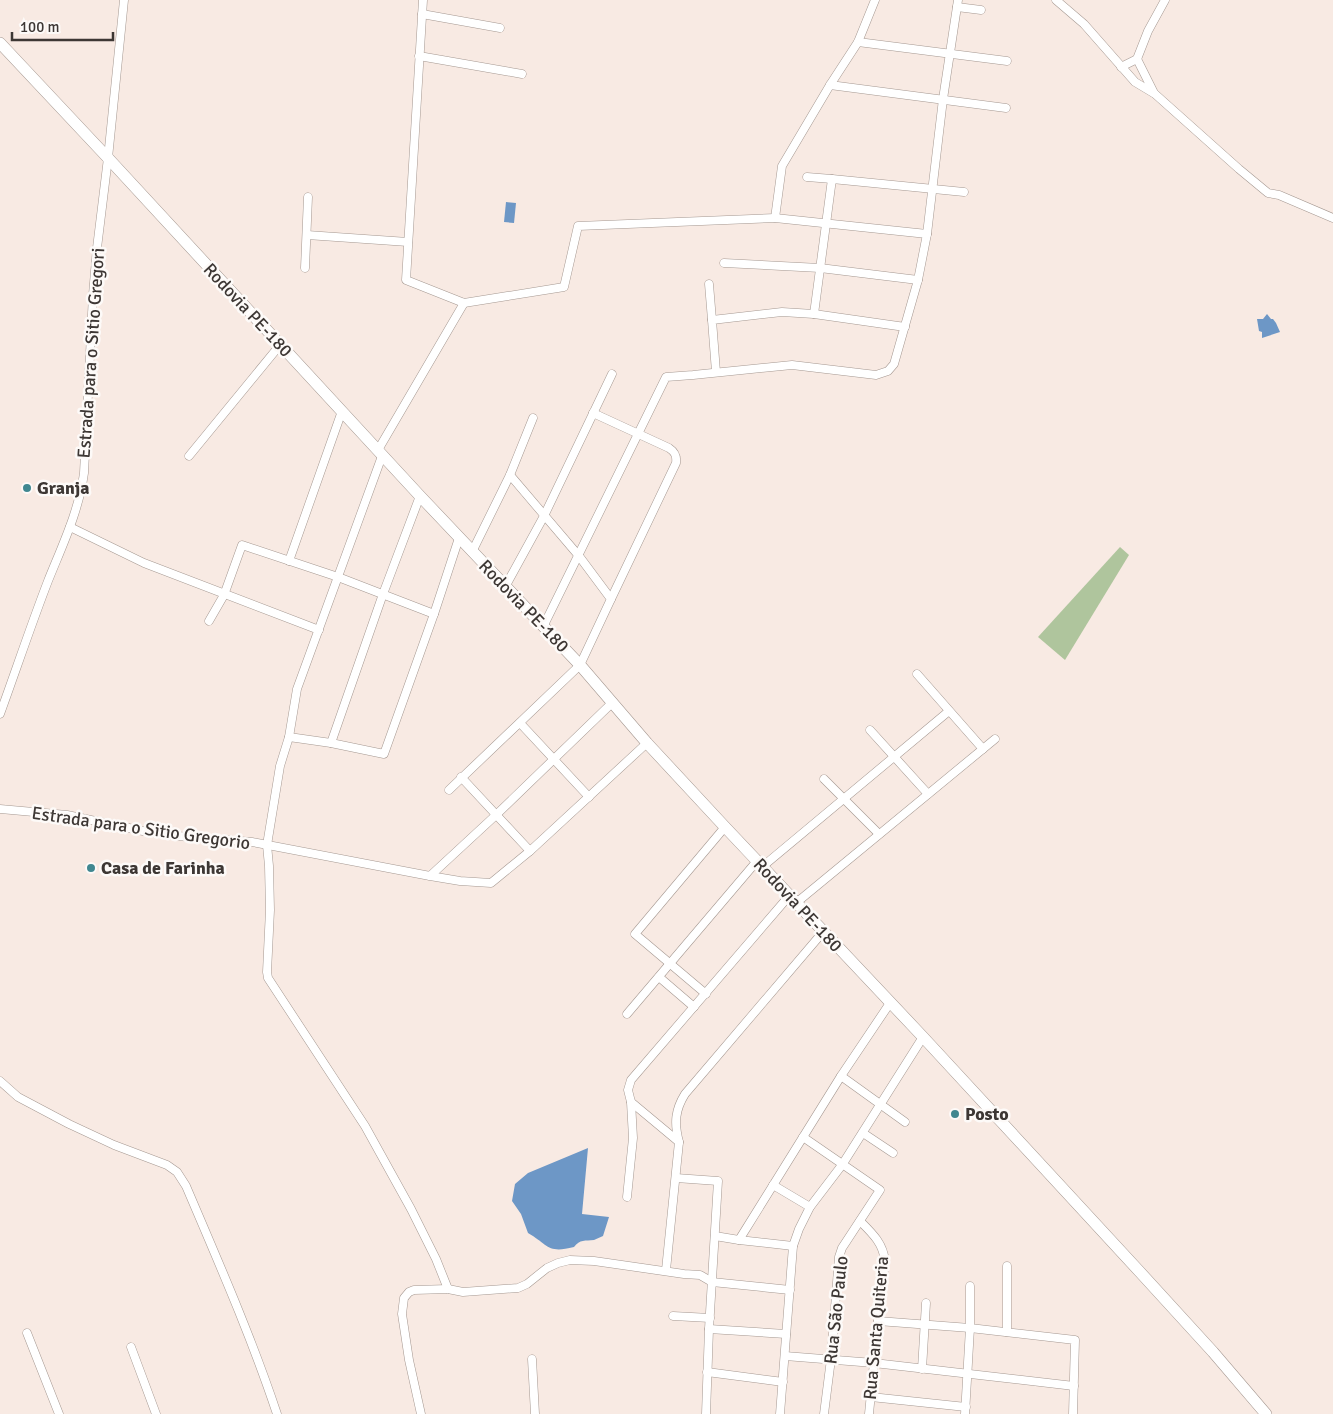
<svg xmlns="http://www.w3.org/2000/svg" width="1333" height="1414" font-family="Signika,sans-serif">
  <rect width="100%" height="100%" fill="#f8eae3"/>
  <path fill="#afc59d" d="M1120 547 1129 555 1065 660 1038 637Z"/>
  <g fill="#6d97c6">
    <path d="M506 202 516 203 514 223 504 222Z"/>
    <path d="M1267 314 1271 319H1273L1276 323 1280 332 1262 338V332L1259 331 1257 319H1263Z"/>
    <path d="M588 1148 582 1214 609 1217 603 1236C600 1237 597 1239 594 1240 585 1241 580 1239 574 1247 547 1254 549 1245 528 1233L521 1214 512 1201 515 1184 528 1173Z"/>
  </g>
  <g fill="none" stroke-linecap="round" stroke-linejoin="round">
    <defs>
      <g id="street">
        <path d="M423 0 406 280 464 303 564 287 578 226 775 218 927 234"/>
        <path d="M1056 0 1084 24 1135 82 1155 94 1239 169 1268 193 1279 195 1333 218"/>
        <path d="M957 7 981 10"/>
        <path d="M422 14 500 28"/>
        <path d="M858 42 1007 61"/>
        <path d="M419 56 522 74"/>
        <path d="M1137 59 1154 93"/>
        <path d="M1121 67 1137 59 1148 31 1165 0"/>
        <path d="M830 85 1006 108"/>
        <path d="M807 177 832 179"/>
        <path d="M775 218 782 166 830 85 858 42 875 0"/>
        <path d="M307 235 408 242"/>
        <path d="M724 263 820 268 918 280"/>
        <path d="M305 268 308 197"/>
        <path d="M709 284 712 320"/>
        <path d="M814 314 832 179 964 192"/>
        <path d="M716 372 712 320 782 312 814 314 905 327"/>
        <path d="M593 413 669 448C675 452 677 456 676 463L611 599"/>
        <path d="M378 450 464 303"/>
        <path d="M189 456 280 345"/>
        <path d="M70 527 144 563 319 630"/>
        <path d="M472 552 510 475 533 418"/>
        <path d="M289 561 342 411"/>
        <path d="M505 587 544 516 612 374"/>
        <path d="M209 621 224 595 242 545 338 577 434 614"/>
        <path d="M543 627 666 377 693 375 792 365 876 375 888 371 894 364 918 280 927 234 943 99 958 0"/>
        <path d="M917 674 983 749"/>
        <path d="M0 714C16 670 31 625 48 581 62 546 79 511 84 473L93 295 97 248 108 158 124 0"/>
        <path d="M520 723 589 797"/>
        <path d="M870 730 928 794"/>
        <path d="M289 737 297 689 382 456"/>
        <path d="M331 743 383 594 420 496"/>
        <path d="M461 777 530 851 647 743"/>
        <path d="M824 779 879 834"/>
        <path d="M449 790 580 665 611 599 579 556 510 475"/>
        <path d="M0 809 67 815 143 831 177 836 252 842 430 876 460 881 491 883 530 851"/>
        <path d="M762 867 949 711"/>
        <path d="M430 876 496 815 613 702"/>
        <path d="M796 903 995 739"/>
        <path d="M659 977 694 1007"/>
        <path d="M706 994 635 934 725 827"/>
        <path d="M627 1014 757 861"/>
        <path d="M841 1076 905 1122"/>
        <path d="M0 1081 18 1097 69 1124 114 1145 167 1165 177 1172 186 1186C218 1261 251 1336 277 1414"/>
        <path d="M863 1133 893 1153"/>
        <path d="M803 1137 880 1190 842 1248 839 1257 831 1359 824 1414"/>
        <path d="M679 1142C674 1123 675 1110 685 1094L823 932"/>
        <path d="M676 1178 718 1181 709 1329 706 1414"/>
        <path d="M773 1185 810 1207"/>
        <path d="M627 1197 633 1138 631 1102"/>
        <path d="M860 1221C872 1233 883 1243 885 1261L878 1321 869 1414"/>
        <path d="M715 1236 739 1240 793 1246"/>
        <path d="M739 1240 841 1076 890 1003"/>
        <path d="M1007 1266V1332"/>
        <path d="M666 1270 679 1142 631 1102 628 1090 631 1080 789 896"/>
        <path d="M448 1289 436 1259 411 1209 365 1126 268 978 267 972 270 910 269 866 267 845 280 766 289 737 331 743 384 754 434 614 459 538"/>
        <path d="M673 1316 710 1318"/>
        <path d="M878 1321 970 1328 1075 1340 1073 1414"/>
        <path d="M709 1329 786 1334"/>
        <path d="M27 1333 59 1414"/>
        <path d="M131 1347 156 1414"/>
        <path d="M785 1356 874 1363 1074 1386"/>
        <path d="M532 1359 535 1414"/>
        <path d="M922 1369 926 1303"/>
        <path d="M707 1372 783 1382"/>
        <path d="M871 1397 966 1407"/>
        <path d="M421 1414 409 1360 402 1314 404 1298 409 1292 414 1290 448 1289 463 1292 518 1288 527 1284 547 1268 558 1263 570 1260 594 1261 684 1274 700 1275 712 1282 790 1290"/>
        <path d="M780 1414 793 1246 799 1229 810 1207 842 1165 923 1037"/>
        <path d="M965 1414 970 1328V1286"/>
      </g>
      <path id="primary" d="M0 43 108 158 420 496 580 665 647 743 725 827 923 1037 1139 1271 1213 1352 1266 1414"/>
    </defs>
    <use href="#street" stroke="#a59891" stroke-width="9"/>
    <use href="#primary" stroke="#a59891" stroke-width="12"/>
    <use href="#street" stroke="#fff" stroke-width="8"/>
    <use href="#primary" stroke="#fff" stroke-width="11"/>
  </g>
  <g fill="#408790" stroke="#fdfaf8" stroke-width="2">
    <circle cx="27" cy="488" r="5"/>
    <circle cx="91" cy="868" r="5"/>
    <circle cx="955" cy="1114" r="5"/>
  </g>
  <g text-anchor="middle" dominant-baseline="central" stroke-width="5" stroke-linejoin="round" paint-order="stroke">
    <g font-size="18" fill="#3d3734" stroke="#fdfaf8">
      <text transform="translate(248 310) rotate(47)">Rodovia PE-180</text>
      <text transform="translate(91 353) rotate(-86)">Estrada para o Sitio Gregori</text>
      <text transform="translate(524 606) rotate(46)">Rodovia PE-180</text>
      <text transform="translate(141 828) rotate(8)">Estrada para o Sitio Gregorio</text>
      <text transform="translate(798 905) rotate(47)">Rodovia PE-180</text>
      <text transform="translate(836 1310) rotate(-84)">Rua São Paulo</text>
      <text transform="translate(876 1328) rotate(-85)">Rua Santa Quiteria</text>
    </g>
    <g font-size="18" font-weight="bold" fill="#3d3734" stroke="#fdfaf8" text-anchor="start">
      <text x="37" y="488">Granja</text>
      <text x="101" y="868">Casa de Farinha</text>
      <text x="965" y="1114">Posto</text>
    </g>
  </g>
  <path d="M12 32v8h101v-8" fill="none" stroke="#3d3734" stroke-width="2.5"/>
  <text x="20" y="32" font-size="15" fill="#3d3734" stroke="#fdfaf8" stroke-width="4" paint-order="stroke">100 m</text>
</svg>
